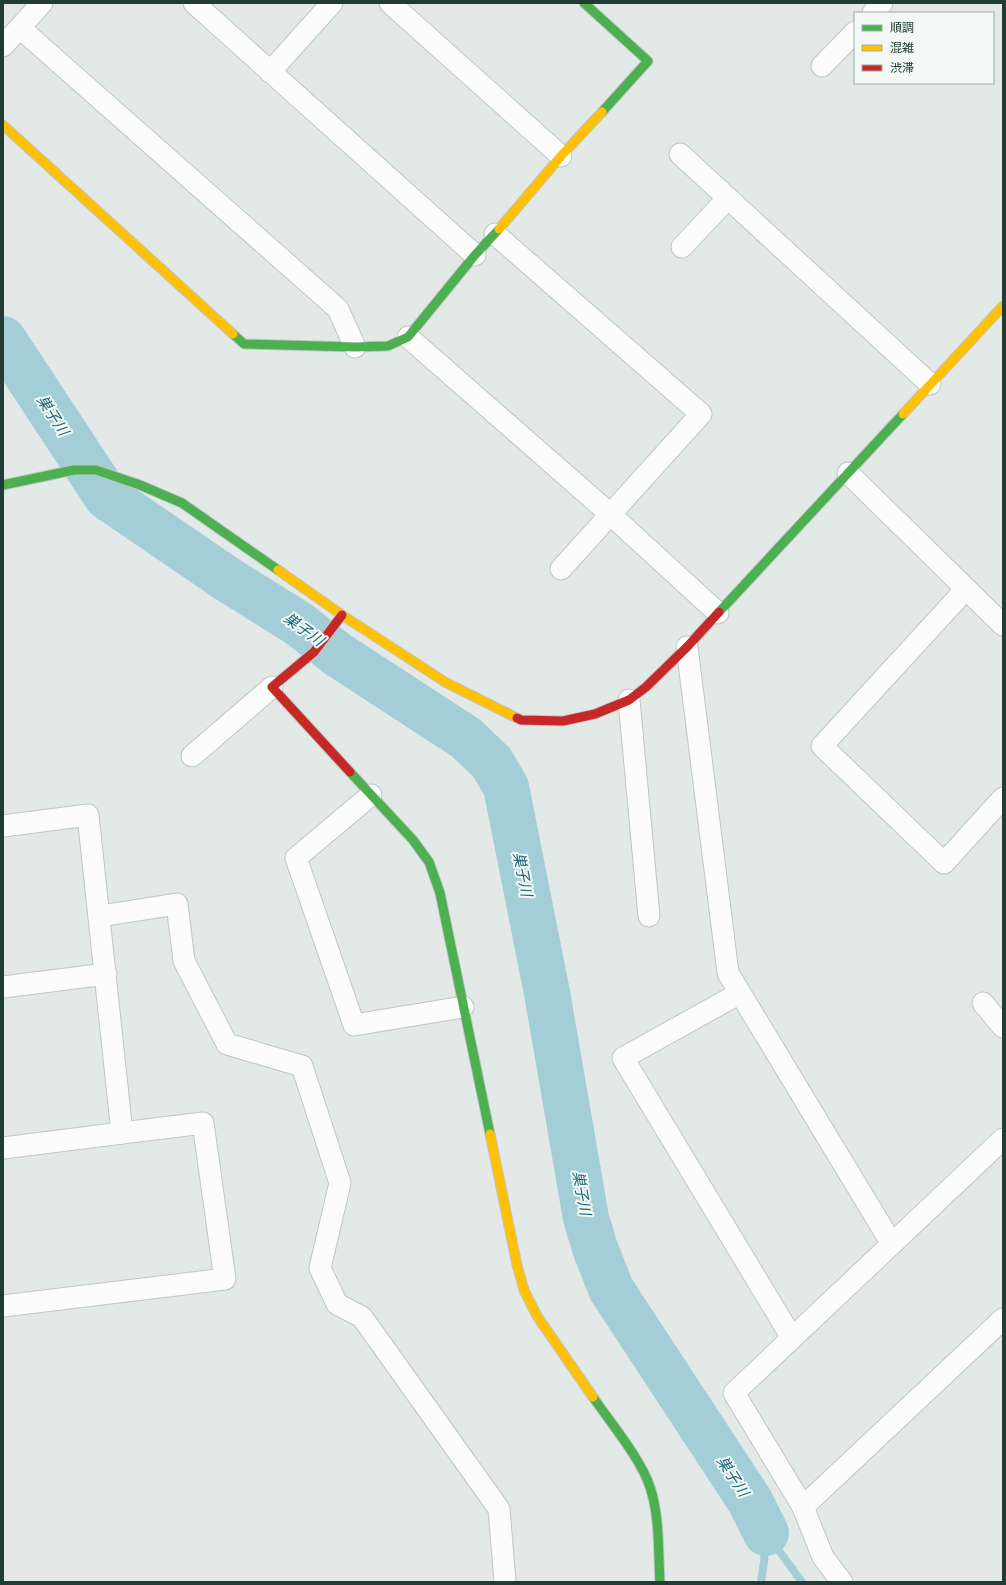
<svg xmlns="http://www.w3.org/2000/svg" width="1006" height="1585" font-family="Quicksand,'Noto Sans JP',sans-serif">
  <rect width="100%" height="100%" fill="#e3e9e6"/>
  <g fill="none" stroke-linecap="round" stroke-linejoin="round">
    <g stroke="#a4ced7" stroke-width="8">
      <path d="M766 1533 802 1582"/>
      <path d="M761 1582 764 1562 766 1533"/>
    </g>
    <path stroke="#a4ced7" stroke-width="46" d="M3 339 107 497 227 579 299 624 337 654 466 738 492 763 506 787 547 993 586 1218 595 1248 611 1289 750 1501 766 1533"/>
    <defs>
      <g id="street">
        <path d="M194 3 475 255"/>
        <path d="M390 3 561 156"/>
        <path d="M873 13 882 3"/>
        <path d="M20 28 338 309 355 347"/>
        <path d="M3 46 42 3"/>
        <path d="M822 66 855 32"/>
        <path d="M270 72 332 3"/>
        <path d="M680 154 930 384"/>
        <path d="M495 234 701 414 561 569"/>
        <path d="M682 247 728 198"/>
        <path d="M408 337 610 514 718 613"/>
        <path d="M848 473 1003 625"/>
        <path d="M966 589 822 746 944 863 1003 798"/>
        <path d="M687 647 728 973 892 1244"/>
        <path d="M629 700 649 916"/>
        <path d="M192 756 272 687"/>
        <path d="M371 795 296 858 354 1025 463 1007"/>
        <path d="M3 826 88 815 122 1133 203 1123 225 1279 3 1306"/>
        <path d="M100 916 177 904 184 961 227 1044 302 1066 340 1183 320 1268 337 1304 362 1317 499 1509 505 1582"/>
        <path d="M3 987 106 974"/>
        <path d="M740 993 623 1058 792 1338"/>
        <path d="M983 1003 1003 1027"/>
        <path d="M3 1148 122 1133"/>
        <path d="M803 1507 1003 1319"/>
        <path d="M842 1582 823 1557 803 1507 734 1393 1003 1139"/>
      </g>
      <g id="fast">
        <path d="M584 3 648 61 602 112"/>
        <path d="M233 334 244 344 355 347 388 346 408 337 475 255 499 229"/>
        <path d="M3 485 74 470H96L140 485 182 503 278 570"/>
        <path d="M719 612 903 414"/>
        <path d="M350 772 413 840 429 862 440 893 490 1134"/>
        <path d="M593 1397C610 1422 641 1459 650 1487 660 1517 658 1551 660 1582"/>
      </g>
      <g id="slow">
        <path d="M3 125 233 334"/>
        <path d="M499 229 561 156 602 112"/>
        <path d="M903 414 1003 306"/>
        <path d="M278 570 342 615 445 682 517 718"/>
        <path d="M490 1134 517 1265 524 1290 537 1316 593 1397"/>
      </g>
      <g id="jam">
        <path d="M342 615 314 652 272 687 350 772"/>
        <path d="M517 718 521 720 563 721 595 714 629 700 646 687 687 647 719 612"/>
      </g>
    </defs>
    <use href="#street" stroke="#c0c6c3" stroke-width="23"/>
    <use href="#fast" stroke="#bfc6c3" stroke-width="11"/>
    <use href="#slow" stroke="#bfc6c3" stroke-width="11"/>
    <use href="#jam" stroke="#bfc6c3" stroke-width="11"/>
    <use href="#street" stroke="#fbfcfb" stroke-width="21"/>
    <use href="#fast" stroke="#4caf50" stroke-width="9"/>
    <use href="#slow" stroke="#ffc107" stroke-width="9"/>
    <use href="#jam" stroke="#c62828" stroke-width="9"/>
  </g>
  <g text-anchor="middle" dominant-baseline="central" stroke-width="4" stroke-linejoin="round" paint-order="stroke">
    <g font-size="15" font-style="italic" fill="#1c6577" stroke="#f1f8f5">
      <text transform="translate(53 415) rotate(57)">巣子川</text>
      <text transform="translate(304 629) rotate(36)">巣子川</text>
      <text transform="translate(523 874) rotate(79)">巣子川</text>
      <text transform="translate(582 1193) rotate(80)">巣子川</text>
      <text transform="translate(733 1476) rotate(57)">巣子川</text>
    </g>
  </g>
  <rect width="1006" height="1585" fill="none" stroke="#213c35" stroke-width="8"/>
  <rect x="854" y="12" width="140" height="72" fill="#f1f8f5" stroke="#9eada8"/>
  <rect x="862" y="25" width="20" height="6" fill="#4caf50" stroke="#9eada8"/>
  <text x="890" y="32" font-size="12" fill="#213c35">順調</text>
  <rect x="862" y="45" width="20" height="6" fill="#ffc107" stroke="#9eada8"/>
  <text x="890" y="52" font-size="12" fill="#213c35">混雑</text>
  <rect x="862" y="65" width="20" height="6" fill="#c62828" stroke="#9eada8"/>
  <text x="890" y="72" font-size="12" fill="#213c35">渋滞</text>
</svg>
